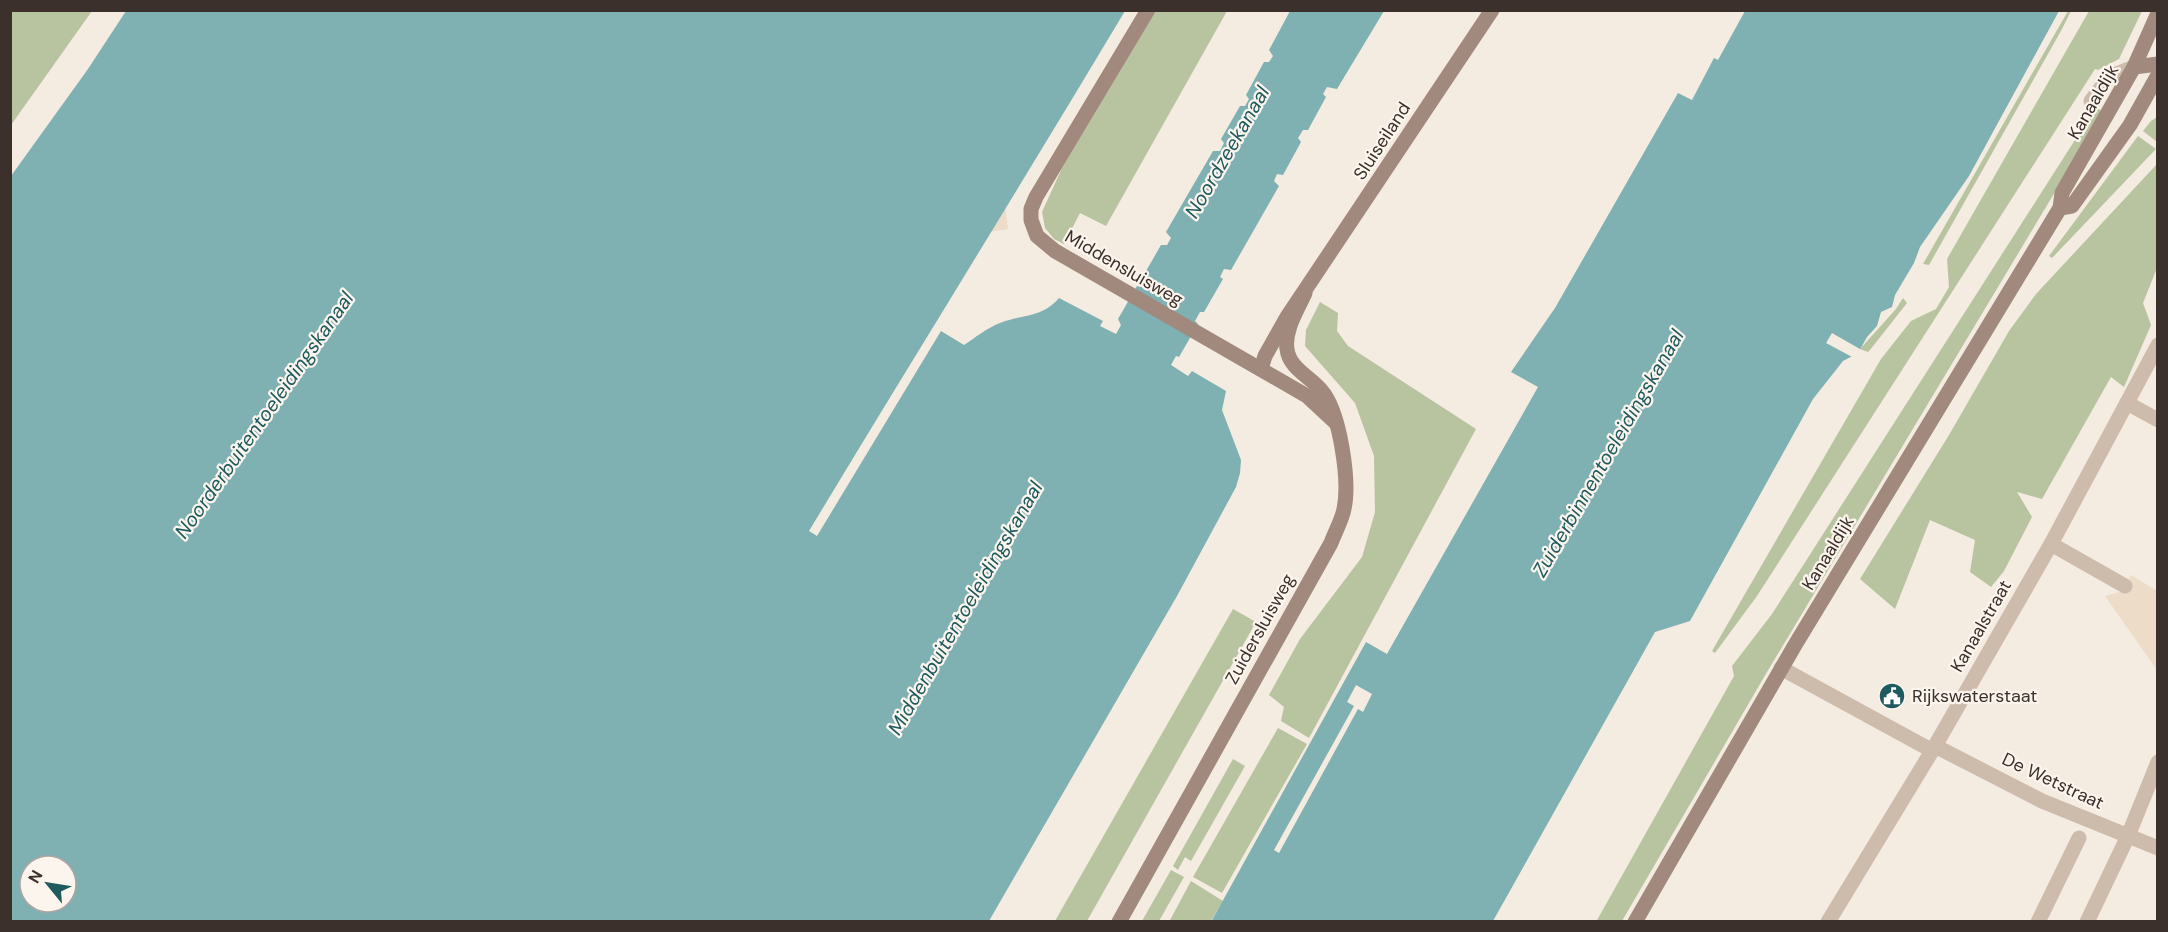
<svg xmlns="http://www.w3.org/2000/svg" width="2168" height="932" font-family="'DM Sans',sans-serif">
  <rect width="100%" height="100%" fill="#f4ebe1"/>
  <g fill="#b8c4a0">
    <path d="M11 10 92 11 11 125 10 11Z"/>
    <path d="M1156 11H1227L1106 226 1080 213 1064 244 1054 239 1045 228 1042 212 1062 168Z"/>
    <path d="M2068 11H2071L2062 29 1929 265 1923 264Z"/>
    <path d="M2089 11H2142L2119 59 2098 70 2095 69 1757 596 1715 653 1712 651 1881 359 1911 321 1936 309 1949 287 1947 259Z"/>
    <path d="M2096 107 2103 112 1767 672 1622 921 1596 922 1734 676 1732 666 1772 614 1795 578Z"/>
    <path d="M2157 117V142L2143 131 2151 121Z"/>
    <path d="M2138 136 2156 149 2052 258 2049 256Z"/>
    <path d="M2157 164V268L2143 303 2151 325 2124 387 2111 377 2042 499 2017 492 2032 517 2004 571 1991 587 1970 572 1975 540 1930 520 1895 609 1860 579 1949 435 2009 331 2036 294Z"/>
    <path d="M1903 298 1907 303 1870 350 1868 352 1860 349 1896 309Z"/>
    <path d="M1320 302 1338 313 1337 331 1348 346 1476 429 1309 738 1281 721 1284 707 1269 695 1300 639 1362 557 1375 512 1374 456 1355 403 1305 346 1306 330Z"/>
    <path d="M1233 609 1256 622 1087 921H1055Z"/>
    <path d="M1278 728 1307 744 1222 893 1193 877Z"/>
    <path d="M1233 759 1245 766 1191 861 1185 857 1178 870 1173 866Z"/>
    <path d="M1171 870 1184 877 1159 921H1142Z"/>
    <path d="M1191 881 1223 901 1211 921 1169 922Z"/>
  </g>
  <g fill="#ecdcc8">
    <path d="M1005 205 1008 229 989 232Z"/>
    <path d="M2131 575 2157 591V670L2105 596 2123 591Z"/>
  </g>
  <g fill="#7fb0b2" fill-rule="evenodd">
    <path d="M126 11H1125C1021 185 914 357 809 531L817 536 941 331 964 345C976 337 987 328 1000 323 1023 314 1042 318 1059 298L1103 321 1100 326 1116 334 1121 325 1118 319 1137 286 1143 287 1145 282 1142 278 1161 245H1167L1171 238 1166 232 1213 151H1220L1224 143 1221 139 1240 106H1245L1249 99 1246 95 1264 62H1269L1273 56 1269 50 1290 11H1384L1337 89 1327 87 1323 94 1326 97 1308 130H1303L1298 138 1301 142 1283 175 1277 174 1274 181 1279 186 1231 270 1224 269 1220 277 1223 279 1204 312H1200L1195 321 1198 324 1179 357 1176 356 1171 365 1188 376 1192 371 1226 391 1222 410 1241 460 1240 473 1236 487 1177 596 989 921 11 922V176L88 69ZM30 866H66V902H30Z"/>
    <path d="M1745 11H2059L1969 176 1920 247 1914 263 1895 295 1892 307 1881 312 1877 326 1867 337 1858 353 1843 361 1813 399 1690 621 1655 632 1493 921 1211 922 1366 642 1387 654 1538 387 1511 372 1555 308 1678 93 1692 100 1714 58 1718 60Z"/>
  </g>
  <g fill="#f4ebe1">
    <path d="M1832 333 1860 349 1863 351 1854 358 1826 343Z"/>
    <path d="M1356 685 1372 694 1363 712 1358 709 1279 853 1274 850 1354 706 1347 702Z"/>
  </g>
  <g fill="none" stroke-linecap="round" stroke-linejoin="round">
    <g stroke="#cdbbac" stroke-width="15">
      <path d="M2091 101 2109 77 2134 67"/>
      <path d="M2127 403 2158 420"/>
      <path d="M2051 544 2125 586"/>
      <path d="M1781 668 1931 750"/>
      <path d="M1935 746 2042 801 2158 848"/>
      <path d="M1828 922 1935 746 2051 544 2158 345"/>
      <path d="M2038 922 2079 838"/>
      <path d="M2087 922 2128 836 2158 762"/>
    </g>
    <g stroke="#a18a7d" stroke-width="15">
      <path d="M1148 10 1036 197 1031 209V220L1037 236 1055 251 1307 396 1336 423"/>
      <path d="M2134 67 2158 64"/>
      <path d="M2060 208 2072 206 2130 125 2158 75"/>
      <path d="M1261 369 1265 356 1287 317 1492 10"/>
      <path d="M1119 922 1331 543C1335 532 1342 520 1344 509 1350 481 1340 411 1321 390 1309 376 1289 368 1287 349 1284 330 1298 309 1305 293"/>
      <path d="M1635 922 1795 645 2060 208 2062 193 2134 67 2158 13"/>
    </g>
  </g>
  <defs>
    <symbol id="civic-disc" viewBox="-11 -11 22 22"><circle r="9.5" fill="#1f5a5e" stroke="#fbf5ee"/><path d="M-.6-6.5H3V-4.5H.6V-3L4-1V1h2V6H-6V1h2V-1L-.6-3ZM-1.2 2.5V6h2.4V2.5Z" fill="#fff"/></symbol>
  </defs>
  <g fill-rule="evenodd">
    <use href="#civic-disc" x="1877" y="681" width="30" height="30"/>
  </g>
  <g text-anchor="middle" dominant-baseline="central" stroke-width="4.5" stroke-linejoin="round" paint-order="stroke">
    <g font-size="18" fill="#3b302b" stroke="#fbf5ee">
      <text transform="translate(2093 102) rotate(-60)">Kanaaldijk</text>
      <text transform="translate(1382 141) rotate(-57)">Sluiseiland</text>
      <text transform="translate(1124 268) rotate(30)">Middensluisweg</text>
      <text transform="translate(1828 553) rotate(-59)">Kanaaldijk</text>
      <text transform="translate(1981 626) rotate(-60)">Kanaalstraat</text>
      <text transform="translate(1260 629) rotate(-61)">Zuidersluisweg</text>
      <text transform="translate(2053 781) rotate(25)">De Wetstraat</text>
    </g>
    <g font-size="18" fill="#3b302b" stroke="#fbf5ee" text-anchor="start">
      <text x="1912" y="696">Rijkswaterstaat</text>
    </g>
    <g font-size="20" font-style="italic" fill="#1f5a5e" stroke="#fbf5ee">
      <text transform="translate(1227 152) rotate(-60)">Noordzeekanaal</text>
      <text transform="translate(264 415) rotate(-55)">Noorderbuitentoeleidingskanaal</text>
      <text transform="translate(1608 453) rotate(-60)">Zuiderbinnentoeleidingskanaal</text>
      <text transform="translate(965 608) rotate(-60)">Middenbuitentoeleidingskanaal</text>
    </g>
  </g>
  <rect width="2168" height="932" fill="none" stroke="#3b302b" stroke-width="24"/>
  <g transform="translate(48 884) rotate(300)"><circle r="28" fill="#fbf5ee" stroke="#aea6a0" stroke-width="1.5"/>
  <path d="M0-4.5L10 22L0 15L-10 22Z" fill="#1f5a5e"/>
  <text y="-9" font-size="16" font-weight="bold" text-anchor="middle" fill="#3b302b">N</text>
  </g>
</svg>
